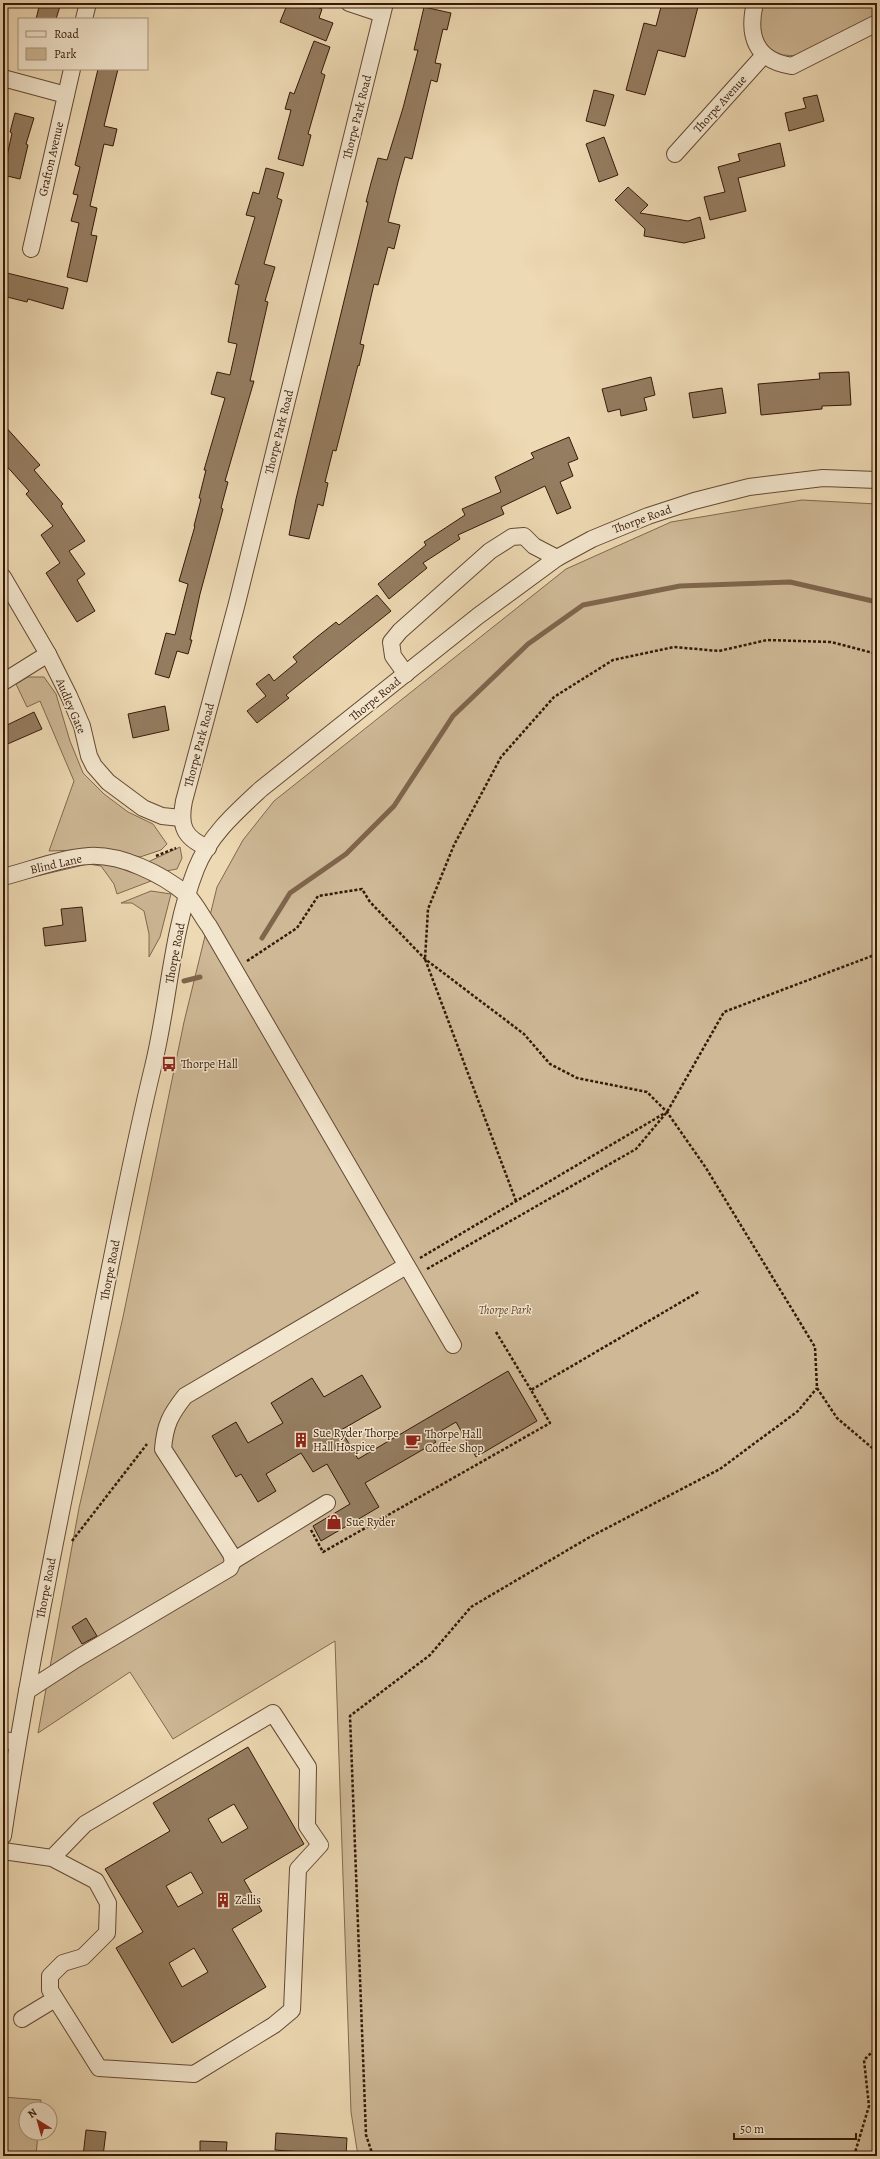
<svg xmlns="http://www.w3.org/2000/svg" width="880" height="2159" font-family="Alegreya,serif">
  <rect width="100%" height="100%" fill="#edd9b3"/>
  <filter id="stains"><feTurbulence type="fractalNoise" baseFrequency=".005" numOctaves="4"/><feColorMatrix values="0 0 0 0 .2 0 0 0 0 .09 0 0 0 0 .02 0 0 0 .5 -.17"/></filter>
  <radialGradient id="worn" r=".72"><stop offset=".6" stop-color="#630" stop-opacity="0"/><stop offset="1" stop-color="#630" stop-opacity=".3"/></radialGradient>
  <g fill="#ceb896" stroke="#82684f">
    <path d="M762 3H877V15L800 55C779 57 770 53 758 35Z"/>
    <path d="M802 500 877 504V2156H358L351 2112 335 1641 173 1739 130 1672 38 1733 79 1508 123 1317 184 1022 217 887 243 840 274 801 566 569 671 522Z"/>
    <path d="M28 677H44L56 694 70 741 83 773 104 794 128 812 153 824 167 844 161 850 140 857 104 849 49 851 74 781 40 701 27 707 16 684Z"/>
    <path d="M180 847 182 858 177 869 166 871 148 862Z"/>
    <path d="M85 860 109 861 151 877V881L117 894 114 884 101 866 88 864 3 884Z"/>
    <path d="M151 891 171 894 160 937 149 957V934L144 911 132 903H121Z"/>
    <path d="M3 2097 41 2100 40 2109H26V2133H38L36 2156H3Z"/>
  </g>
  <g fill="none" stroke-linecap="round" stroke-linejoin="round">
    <g stroke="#7f654c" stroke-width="5">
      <path d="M262 938 290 893 346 854 394 806 453 716 528 644 583 605 680 586 790 582 877 602"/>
      <path d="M184 981 200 977"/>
    </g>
  </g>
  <g fill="#957d61" stroke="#361908" fill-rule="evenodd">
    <path d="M40 3H61L56 19H36Z"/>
    <path d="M293 3H306L322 9 319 18 333 23 326 41 280 22 287 5 291 7Z"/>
    <path d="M662 3H699L685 57 658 50 645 95 626 90 644 23 656 26Z"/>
    <path d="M424 7 451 13 447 30 443 29 435 63 441 64 437 82 431 80 412 159 405 157 398 182 388 222 400 225 394 249 388 247 378 285 374 284 360 344 364 345 359 366 358 365 336 451 333 450 325 482 328 483 323 506 318 504 309 539 289 535 296 499 368 202H366L371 183 378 158 387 160 403 108 418 50H414Z"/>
    <path d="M314 41 330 47 321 73 325 75 308 134 311 135 303 166 278 159 291 110 285 109 290 92 294 94Z"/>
    <path d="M98 69H118L104 126 117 129 113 146 104 144 90 206 97 208 91 235 97 236 87 282 67 277 79 223 71 221 78 195 73 194 80 167 75 165Z"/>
    <path d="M594 90 614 95 605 126 586 121Z"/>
    <path d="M817 95 824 121 789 131 785 113 806 108 803 98Z"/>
    <path d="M15 113 34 118 26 144 28 145 20 179 3 175 12 133 10 132Z"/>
    <path d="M604 137 618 175 599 182 586 144Z"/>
    <path d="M780 143 785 166 738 178 746 211 710 220 704 197 725 192 718 167 740 161 738 154Z"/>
    <path d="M266 168 284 173 277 198 282 200 264 264 275 267 265 301 268 302 250 381H254L225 481 228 482 221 508 223 509 200 594 190 640H192L188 654 177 651 169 678 155 674 166 633 175 635 188 584 179 581 195 526H194L201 499 199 498 206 470H204L225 398 211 394 217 372 230 375 237 344 228 342 239 285 235 284 255 217 246 215 253 192 259 194Z"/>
    <path d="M628 187 648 205 640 213 688 221 700 217 705 238 684 243 644 236 645 229 615 200Z"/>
    <path d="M3 272 68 288 63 309 28 299 27 302 3 296Z"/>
    <path d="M849 372 851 405 822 406V409L761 415 758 384 820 379 819 373Z"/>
    <path d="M651 377 655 395 644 398 647 410 621 416 620 409 608 412 602 389Z"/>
    <path d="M722 388 726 413 693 418 689 393Z"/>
    <path d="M3 424 40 465 34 470 63 504 61 506 85 541 69 551 85 574 77 580 95 611 77 622 46 573 60 563 41 535 53 526 26 494 29 491 3 462Z"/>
    <path d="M569 437 578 459 568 463 573 476 560 482 571 508 557 514 545 486 501 507 504 514 458 535 460 539 423 563 427 568 389 599 378 584 426 545 424 542 465 515 462 509 501 492 495 477 534 458 531 453Z"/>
    <path d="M377 595 391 611 286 695 289 698 257 723 247 711 266 696 256 684 269 674 274 681 297 662 293 657 317 637 336 622 339 625Z"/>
    <path d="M165 706 169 730 133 738 128 714Z"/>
    <path d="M34 712 42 729 3 746V727Z"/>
    <path d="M82 907 86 941 45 946 43 928 63 925 61 909Z"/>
    <path d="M508 1371 537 1421 476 1457 456 1422 432 1436 436 1442 365 1483 379 1507 321 1541 313 1526 350 1504 327 1464 313 1472 301 1453 266 1474 276 1491 258 1502 241 1474 236 1477 212 1436 236 1422 248 1443 283 1423 271 1403 312 1378 324 1397 362 1375 381 1407 341 1430 358 1459Z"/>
    <path d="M86 1618 97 1636 82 1644 72 1627Z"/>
    <path d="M248 1747 304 1844 244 1880 262 1911 232 1929 266 1987 172 2043 116 1948 143 1932 105 1869 170 1831 153 1803ZM234 1804 248 1828 222 1843 208 1819ZM191 1872 203 1893 178 1907 166 1886ZM194 1948 208 1972 182 1987 169 1963Z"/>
    <path d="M86 2130 106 2132 103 2156H83Z"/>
    <path d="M276 2133 347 2138 346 2155 326 2154 325 2156H301L302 2152 275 2150Z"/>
    <path d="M200 2141 227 2142 226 2156H200Z"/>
  </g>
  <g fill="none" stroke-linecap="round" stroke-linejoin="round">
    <defs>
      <g id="minor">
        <path d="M349 3 382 14"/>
        <path d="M755 3C747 36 756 61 792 66L877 23"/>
        <path d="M84 19 88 3"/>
        <path d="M3 78 66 95"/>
        <path d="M675 154 764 55"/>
        <path d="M31 249 72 69"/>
        <path d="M3 577 48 654 69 696 82 726 89 756 94 766 108 782 143 808 162 816 181 818"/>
        <path d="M406 674 393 656 391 642 400 631 490 551 512 537 524 536 534 546 557 558"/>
        <path d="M3 682 48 654"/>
        <path d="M208 848C184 838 179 826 184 801L237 603 385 3"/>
        <path d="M3 877C31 870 60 858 89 856 121 854 162 874 186 894 195 902 202 917 209 926L453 1345"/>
        <path d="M233 1561 327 1503"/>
        <path d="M27 1691 78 1658 230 1568 233 1561 231 1554 163 1449C165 1425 170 1415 185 1396L406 1266"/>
        <path d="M3 1740 17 1742"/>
        <path d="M3 1836C26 1683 57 1531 88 1378 109 1274 128 1170 153 1067 169 1002 171 933 196 869 209 836 235 813 261 789L478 616 557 558 592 539 648 516 694 501 749 487 823 478 877 480"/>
        <path d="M3 1851 52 1858 96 1881 108 1903 107 1933 83 1957 63 1963 50 1976V1990L99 2068 194 2074 274 2025 292 2010 298 1869 320 1845 307 1826 308 1767 273 1713 85 1824 52 1858"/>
        <path d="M22 2019 55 1999"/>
      </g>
    </defs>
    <use href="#minor" stroke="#644933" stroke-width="18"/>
    <g stroke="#361908" stroke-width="2.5" stroke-dasharray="3 2" stroke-linecap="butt">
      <path d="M156 856 176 848"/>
      <path d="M247 961 297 928 318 896 362 889 370 902 425 959 524 1034 550 1064 577 1078 647 1092 667 1112 706 1168 815 1347 817 1388 837 1418 877 1452"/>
      <path d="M516 1201 425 959 428 909 454 845 501 757 554 697 613 660 674 647 719 651 767 640 831 642 877 654"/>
      <path d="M420 1258 665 1113"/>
      <path d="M427 1269 636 1149 667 1112 724 1012 877 954"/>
      <path d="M496 1332 531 1390"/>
      <path d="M311 1530 323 1552 550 1423 531 1390 700 1291"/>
      <path d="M72 1541 147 1444"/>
      <path d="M373 2156 366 2135 350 1716 430 1655 471 1607 588 1538 720 1469 798 1411 817 1388"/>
      <path d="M854 2156 869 2106 864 2060 877 2047"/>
    </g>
    <use href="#minor" stroke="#f3e6ce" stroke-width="16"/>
  </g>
  <defs>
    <symbol id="bus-bare" viewBox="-9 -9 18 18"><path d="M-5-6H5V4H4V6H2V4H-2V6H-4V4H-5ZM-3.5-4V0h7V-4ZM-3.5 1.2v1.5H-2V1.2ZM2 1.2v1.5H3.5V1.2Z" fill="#8f2418" stroke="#f3e6ce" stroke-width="2.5" paint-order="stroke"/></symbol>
    <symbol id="building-bare" viewBox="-9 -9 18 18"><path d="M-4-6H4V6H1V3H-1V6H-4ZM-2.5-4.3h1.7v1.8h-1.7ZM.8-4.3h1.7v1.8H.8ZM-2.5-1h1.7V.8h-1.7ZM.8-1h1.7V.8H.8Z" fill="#8f2418" stroke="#f3e6ce" stroke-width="2.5" paint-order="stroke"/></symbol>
    <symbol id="cafe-bare" viewBox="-9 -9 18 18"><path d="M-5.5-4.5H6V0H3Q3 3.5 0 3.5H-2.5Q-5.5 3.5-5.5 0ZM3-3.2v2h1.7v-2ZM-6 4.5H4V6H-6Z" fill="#8f2418" stroke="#f3e6ce" stroke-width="2.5" paint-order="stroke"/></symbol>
    <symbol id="shop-bare" viewBox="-9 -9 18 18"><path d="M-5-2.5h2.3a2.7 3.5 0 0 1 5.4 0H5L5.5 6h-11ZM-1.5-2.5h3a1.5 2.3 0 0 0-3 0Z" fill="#8f2418" stroke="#f3e6ce" stroke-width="2.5" paint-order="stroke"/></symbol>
  </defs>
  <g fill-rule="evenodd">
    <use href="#bus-bare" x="158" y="1053" width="22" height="22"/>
    <use href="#building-bare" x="290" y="1429" width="22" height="22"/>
    <use href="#cafe-bare" x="402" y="1430" width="22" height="22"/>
    <use href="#shop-bare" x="323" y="1511" width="22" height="22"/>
    <use href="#building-bare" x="212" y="1889" width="22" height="22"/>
  </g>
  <g text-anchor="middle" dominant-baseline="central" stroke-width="3" stroke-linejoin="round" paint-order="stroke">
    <g font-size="12" fill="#361908" stroke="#f3e6ce">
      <text transform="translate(720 104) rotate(-48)">Thorpe Avenue</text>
      <text transform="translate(357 117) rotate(-76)">Thorpe Park Road</text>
      <text transform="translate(51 159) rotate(-77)">Grafton Avenue</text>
      <text transform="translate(279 432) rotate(-76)">Thorpe Park Road</text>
      <text transform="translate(642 519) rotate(-20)">Thorpe Road</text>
      <text transform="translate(375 699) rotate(-39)">Thorpe Road</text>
      <text transform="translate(71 706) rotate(67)">Audley Gate</text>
      <text transform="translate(199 745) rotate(-75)">Thorpe Park Road</text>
      <text transform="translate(56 864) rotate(-13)">Blind Lane</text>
      <text transform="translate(175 953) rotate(-79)">Thorpe Road</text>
      <text transform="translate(110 1270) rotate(-79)">Thorpe Road</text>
      <text transform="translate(46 1588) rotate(-79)">Thorpe Road</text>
    </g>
    <g font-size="12" fill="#361908" stroke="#f3e6ce" text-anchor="start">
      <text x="181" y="1064">Thorpe Hall</text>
      <text x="313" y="1433">Sue Ryder Thorpe<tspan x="313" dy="14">Hall Hospice</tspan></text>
      <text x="425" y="1434">Thorpe Hall<tspan x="425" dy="14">Coffee Shop</tspan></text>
      <text x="346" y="1522">Sue Ryder</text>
      <text x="235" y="1900">Zellis</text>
    </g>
    <g font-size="12" font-style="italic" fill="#644933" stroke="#f3e6ce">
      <text x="505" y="1310">Thorpe Park</text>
    </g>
  </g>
  <rect width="880" height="2159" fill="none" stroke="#edd9b3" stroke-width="16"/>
  <rect x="4" y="4" width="872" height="2151" fill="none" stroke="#361908" stroke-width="2"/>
  <rect x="8" y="8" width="864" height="2143" fill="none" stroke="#361908"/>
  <rect x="18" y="18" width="130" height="52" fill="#f3e6ce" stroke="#a7947f"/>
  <rect x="26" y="31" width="20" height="6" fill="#f3e6ce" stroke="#a7947f"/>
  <text x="54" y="38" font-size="12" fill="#361908">Road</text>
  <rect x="26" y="48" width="20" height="12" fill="#ceb896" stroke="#a7947f"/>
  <text x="54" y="58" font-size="12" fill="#361908">Park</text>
  <g transform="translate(38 2121) rotate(323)"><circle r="19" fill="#f3e6ce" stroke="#a7947f"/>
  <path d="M0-3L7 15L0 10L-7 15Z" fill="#8f2418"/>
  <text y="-6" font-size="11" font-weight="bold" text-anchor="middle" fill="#361908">N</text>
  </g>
  <path d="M734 2133v6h122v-6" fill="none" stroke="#361908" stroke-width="2"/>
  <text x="740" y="2133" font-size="12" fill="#361908" stroke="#f3e6ce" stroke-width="3" paint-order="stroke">50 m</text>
  <rect width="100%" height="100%" filter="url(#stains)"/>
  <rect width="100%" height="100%" fill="url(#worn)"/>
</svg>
